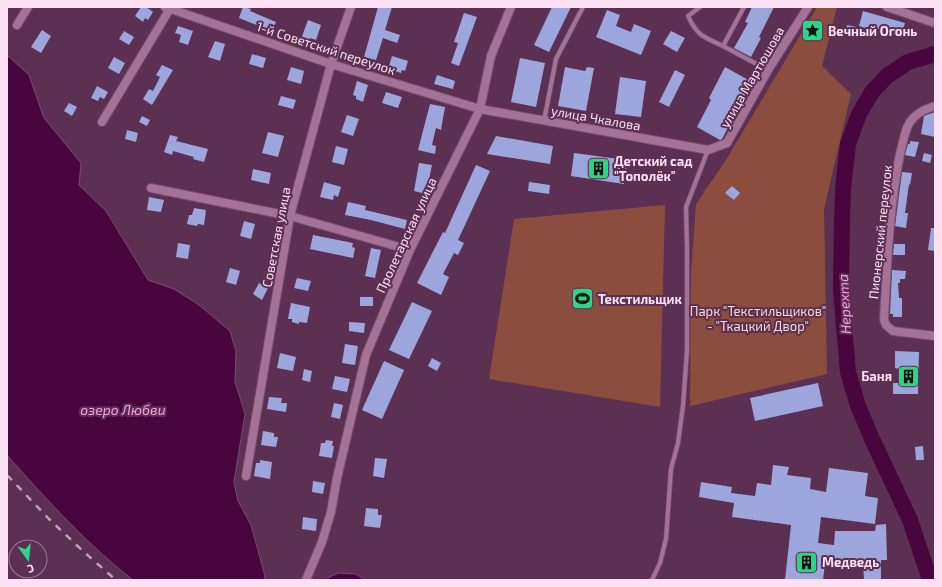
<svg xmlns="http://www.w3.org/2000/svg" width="942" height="587" font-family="'Exo 2',sans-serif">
  <rect width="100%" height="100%" fill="#5c3052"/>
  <g fill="#8b4e3e">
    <path d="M817 7H837L822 66 851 94 824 209 827 374 690 406 691 273 696 204 726 160Z"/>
    <path d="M665 205 660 407 489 379 514 219Z"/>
  </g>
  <g fill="#49053e" stroke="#7f4774">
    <path d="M7 55 29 75 44 118 81 163 79 185 106 211 148 280 174 289 199 305 230 331 236 351 235 382 245 414 234 482 238 501 251 525 265 576 264 580H133C87 544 46 499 7 455Z"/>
    <path d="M339 573 356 574 365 580H327L329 577Z"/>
  </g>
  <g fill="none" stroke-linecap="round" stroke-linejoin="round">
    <path stroke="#49053e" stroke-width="16" d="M930 580 910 520 872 439 858 406 848 372 841 290 842 221 843 188 848 144 859 114 872 92 887 76 908 62 935 54"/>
  </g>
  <g fill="#9ca6dc">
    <path d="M141 7H146L153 12 148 20 145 18 143 22 135 16Z"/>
    <path d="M243 7 251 9 250 11 276 22 272 31 239 18Z"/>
    <path d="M378 7H392L385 30 400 35 397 43 383 38 376 60 364 57Z"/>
    <path d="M552 7H571L549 52 534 45Z"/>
    <path d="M752 7H774L759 37 761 38 751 57 734 48 748 23 745 22Z"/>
    <path d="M607 10 620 15 616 26 631 32 634 24 651 31 641 55 596 37Z"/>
    <path d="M863 11 905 23 901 36 868 26V29L859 26Z"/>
    <path d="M464 13 477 17 459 66 451 63 458 43 454 42Z"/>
    <path d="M308 20 321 25 316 40 310 38 308 42 301 39Z"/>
    <path d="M847 25 856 27 854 35 845 33Z"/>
    <path d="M178 26 193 31 188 45 179 42 181 35 175 33Z"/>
    <path d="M42 30 51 36 41 53 31 47Z"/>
    <path d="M124 31 134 37 129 45 119 39Z"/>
    <path d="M671 31 685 38 677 52 663 44Z"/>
    <path d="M215 41 225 44 220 61 208 57Z"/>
    <path d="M252 54 266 58 263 68 249 64Z"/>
    <path d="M392 56 408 61 405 71 402 70 401 73 388 69Z"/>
    <path d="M114 57 125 63 119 74 108 68Z"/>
    <path d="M520 58 545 63 536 107 511 102Z"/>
    <path d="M162 65 173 70 152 105 143 99 149 89 153 91 160 77 156 75Z"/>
    <path d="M291 67 304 71 301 84 287 80Z"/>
    <path d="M565 67 585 71 587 67 594 68 586 111 558 106Z"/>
    <path d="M725 67 752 82 722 139 720 140 697 127 711 100 709 98Z"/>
    <path d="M675 70 685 75 669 107 659 102Z"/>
    <path d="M437 75 455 81 453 89 434 84Z"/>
    <path d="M620 77 646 81 641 117 615 114Z"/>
    <path d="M357 81 368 85 363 102 356 99V96L353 95Z"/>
    <path d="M97 86 108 92 104 99 100 97 98 101 91 98Z"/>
    <path d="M386 92 402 97 398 108 382 103Z"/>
    <path d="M281 96 296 100 293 109 278 105Z"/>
    <path d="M69 103 77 107 72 116 64 111Z"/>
    <path d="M430 104 445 107 441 130 436 128 432 145 436 146 435 154 418 150Z"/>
    <path d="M935 112V137L921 134 924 116Z"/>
    <path d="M347 115 359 119 353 136 341 132Z"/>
    <path d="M142 116 150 120 147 126 139 122Z"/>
    <path d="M127 130 138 133 136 142 125 139Z"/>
    <path d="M268 132 284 136 278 157 262 153Z"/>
    <path d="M170 135 178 137 176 141 208 149 204 162 193 159 194 157 173 151 172 155 164 152Z"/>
    <path d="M496 136 553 146 550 164 487 154Z"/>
    <path d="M910 141 919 142 915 157 905 155 908 144H910Z"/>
    <path d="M336 146 348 149 344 165 332 162Z"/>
    <path d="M574 153 627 160 624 184 571 176Z"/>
    <path d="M924 153 932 155 930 163 922 161Z"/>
    <path d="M419 163 432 165 426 194 414 191Z"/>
    <path d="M476 165 490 171 458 240 464 243 458 255 454 253 443 274 449 277 441 295 417 283 443 232 445 233Z"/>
    <path d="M253 169 271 173 269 184 251 180Z"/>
    <path d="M902 172 912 173 910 185 909 184 905 213H908L906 228 895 226Z"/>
    <path d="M324 182 341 187 338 197 334 195 333 200 320 197Z"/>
    <path d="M529 182 550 185 549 194 528 191Z"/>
    <path d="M732 186 740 193 734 200 725 193Z"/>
    <path d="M149 197 164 200 161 212 147 210Z"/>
    <path d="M348 202 366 206 365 210 407 220 405 229 371 220 345 215Z"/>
    <path d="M194 208 206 210 204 225 198 224 197 226 187 224 189 215H192Z"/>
    <path d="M244 221 255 224 251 239 240 236Z"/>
    <path d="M931 228H935V251L928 250Z"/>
    <path d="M313 235 353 243 352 247 355 248 353 258 310 249Z"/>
    <path d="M178 243 190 245 188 259 176 257Z"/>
    <path d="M894 244H905V255H893Z"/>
    <path d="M371 248 381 250 375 278 365 276Z"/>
    <path d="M230 268 240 271 236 285 226 282Z"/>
    <path d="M892 270 906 271 905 279H900V283H898L899 298H902V317H893V314H890Z"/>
    <path d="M297 278 311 281 308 291 294 288Z"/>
    <path d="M259 283 268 288 262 300 253 294Z"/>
    <rect x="360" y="297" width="13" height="9"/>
    <path d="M412 302 432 311 409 359 389 350Z"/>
    <path d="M291 303 310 307 307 323 299 322V324L292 322V319H288Z"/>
    <path d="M349 322 365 323 364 333 349 331Z"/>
    <path d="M345 344 358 346 355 365 342 363Z"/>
    <path d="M895 351 919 352 918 394H893V383H898L899 369 895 368Z"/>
    <path d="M280 353 296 357 293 371 277 368Z"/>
    <path d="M432 358 441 363 437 371 428 366Z"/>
    <path d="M384 361 404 370 382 419 362 410Z"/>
    <path d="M304 369 312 371 310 382 302 380Z"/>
    <path d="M335 376 350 379 347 392 332 389Z"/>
    <path d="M818 383 823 406 755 421 750 398Z"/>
    <path d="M269 397 282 398 281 403H287L286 412 267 409Z"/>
    <path d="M334 403 343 405 340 419 331 417Z"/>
    <path d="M263 431 274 433V437H278L276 447 261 445Z"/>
    <path d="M326 440 333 441 332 446H334L332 458 319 456 321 443H325Z"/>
    <path d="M923 446 924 460H916L915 447Z"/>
    <path d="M375 458 387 459 384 478 373 476Z"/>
    <path d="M260 460 272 462 270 479 254 476 256 463H260Z"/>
    <path d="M773 465 789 467 787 475 811 478 810 489 826 492 829 468 868 473 865 496 878 498 875 524 821 517 818 543 834 545 835 531H875L876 525 886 524 887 560H881V580H864L863 564H825L823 580H785L791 525 732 517 734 503 699 497 701 482 732 487 731 493 755 496 757 483 771 485Z"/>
    <path d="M313 481 325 483 323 494 312 492Z"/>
    <path d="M366 508 378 509V515H382L380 528 364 526Z"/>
    <path d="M303 517 317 519 316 531 302 529Z"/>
  </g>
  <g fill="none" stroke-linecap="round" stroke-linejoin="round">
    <defs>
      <g id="service">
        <path d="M700 7 688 16C698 37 704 37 723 46"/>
        <path d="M744 7 723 46 768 70"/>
        <path d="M544 121 556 59 583 7"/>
        <path d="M652 580 660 563 666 539 671 469 678 443 683 406 687 351V247L686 207 708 150"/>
      </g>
      <g id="minor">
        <path d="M165 7 331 64 480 109 708 150 727 143 768 70 808 7"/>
        <path d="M887 7 935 23"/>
        <path d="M17 25 28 7"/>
        <path d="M935 106C925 109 916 113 910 122 904 131 903 144 900 154 889 208 887 264 884 320L886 325 893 331 935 336"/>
        <path d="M102 122 171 7"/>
        <path d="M151 188 290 216 410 250"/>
        <path d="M246 476 290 216 331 64 351 7"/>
        <path d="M306 580 322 542 331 512 337 478 366 355 410 250 480 109 491 56 511 7"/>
      </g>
    </defs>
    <use href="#service" stroke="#754f6c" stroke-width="5.5"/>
    <use href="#minor" stroke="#754f6c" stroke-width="10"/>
    <use href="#service" stroke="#a47297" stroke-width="4"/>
    <use href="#minor" stroke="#a47297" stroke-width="8"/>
    <path stroke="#c1a0b8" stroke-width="2.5" stroke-dasharray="7 7" stroke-linecap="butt" d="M7 475 49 519 84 552 116 580"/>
  </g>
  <defs>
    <symbol id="sight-square" viewBox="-11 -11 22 22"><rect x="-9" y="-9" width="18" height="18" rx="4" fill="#26d886" stroke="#5c3052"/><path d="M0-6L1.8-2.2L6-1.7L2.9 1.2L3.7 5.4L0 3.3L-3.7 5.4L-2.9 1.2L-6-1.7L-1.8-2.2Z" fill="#111"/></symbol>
    <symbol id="building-square" viewBox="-11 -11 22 22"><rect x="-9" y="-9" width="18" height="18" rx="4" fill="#26d886" stroke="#5c3052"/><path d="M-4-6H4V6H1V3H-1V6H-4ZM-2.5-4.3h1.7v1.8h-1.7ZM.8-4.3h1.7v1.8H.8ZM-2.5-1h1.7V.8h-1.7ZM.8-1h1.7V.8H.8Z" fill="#111"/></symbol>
    <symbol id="stadium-square" viewBox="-11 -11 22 22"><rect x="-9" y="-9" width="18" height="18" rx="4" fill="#26d886" stroke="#5c3052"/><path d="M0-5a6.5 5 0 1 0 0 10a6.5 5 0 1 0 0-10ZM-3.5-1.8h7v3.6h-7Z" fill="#111"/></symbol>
  </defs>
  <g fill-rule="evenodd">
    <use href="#sight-square" x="800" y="18" width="25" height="25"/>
    <use href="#building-square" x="586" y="156" width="25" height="25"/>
    <use href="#stadium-square" x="570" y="286" width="25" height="25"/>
    <use href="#building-square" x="896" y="364" width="25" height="25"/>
    <use href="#building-square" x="794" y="550" width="25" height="25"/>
  </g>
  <g text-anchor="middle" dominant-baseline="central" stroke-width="4" stroke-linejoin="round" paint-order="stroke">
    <g font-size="13" font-weight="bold" fill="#fce0f3" stroke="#5c3052" text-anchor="start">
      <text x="828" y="31">Вечный Огонь</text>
      <text x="614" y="161">Детский сад<tspan x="614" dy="15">"Тополёк"</tspan></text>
      <text x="598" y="299">Текстильщик</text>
      <text x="892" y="376" text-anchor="end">Баня</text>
      <text x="822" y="562">Медведь</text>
    </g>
    <g font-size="13" fill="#fce0f3" stroke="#5c3052">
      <text transform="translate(326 48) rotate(18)">1-й Советский переулок</text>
      <text transform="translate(752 77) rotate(-60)">улица Мартюшова</text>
      <text transform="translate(596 118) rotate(10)">улица Чкалова</text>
      <text transform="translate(880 232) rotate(-84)">Пионерский переулок</text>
      <text transform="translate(406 235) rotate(-65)">Пролетарская улица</text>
      <text transform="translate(276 237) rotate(-79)">Советская улица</text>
    </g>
    <g font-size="13" fill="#f3dad3" stroke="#5c3052">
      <text x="758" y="311">Парк "Текстильщиков"<tspan x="758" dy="15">- "Ткацкий Двор"</tspan></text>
    </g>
    <g font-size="14" font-style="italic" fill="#fc9be5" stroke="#5c3052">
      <text transform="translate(844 304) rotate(-93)">Нерехта</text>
      <text x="123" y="409">озеро Любви</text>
    </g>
  </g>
  <rect width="942" height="587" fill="none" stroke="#fce0f3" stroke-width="16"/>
  <g transform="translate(28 559) rotate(165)"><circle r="19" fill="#5c3052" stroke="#9c7692"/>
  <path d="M0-3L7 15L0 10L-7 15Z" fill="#26d886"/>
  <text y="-6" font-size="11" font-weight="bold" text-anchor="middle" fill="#fce0f3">С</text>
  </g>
</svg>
